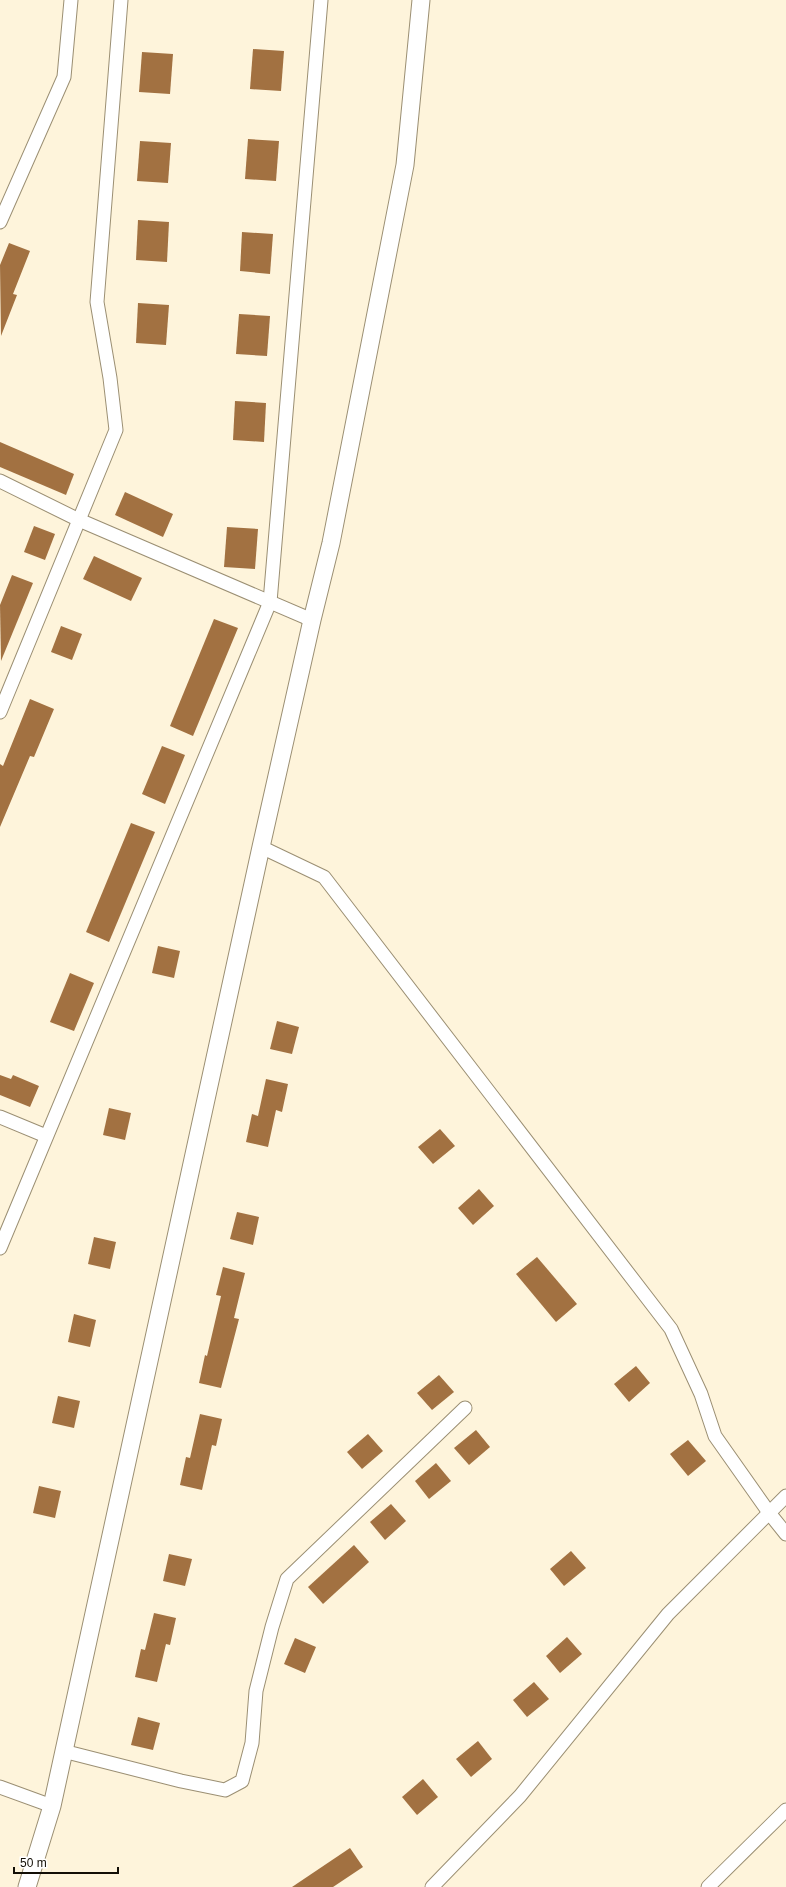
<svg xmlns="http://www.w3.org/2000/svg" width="786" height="1887" font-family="Arial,sans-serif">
  <rect width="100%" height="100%" fill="#fef4db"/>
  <g fill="#a27141">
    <path d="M253 49 284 51 281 91 250 89Z"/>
    <path d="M142 52 173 54 170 94 139 92Z"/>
    <path d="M248 139 279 141 276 181 245 179Z"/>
    <path d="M140 141 171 143 168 183 137 181Z"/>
    <path d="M138 220 169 222 167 262 136 260Z"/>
    <path d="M242 232 273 234 270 274 240 271Z"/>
    <path d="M9 243 30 251 13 294 17 295 1 336 0 265Z"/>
    <path d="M138 303 169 305 166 345 136 343Z"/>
    <path d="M239 314 270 316 267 356 236 354Z"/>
    <path d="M235 401 266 403 264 442 233 440Z"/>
    <path d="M0 442 74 474 66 495 0 467Z"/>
    <path d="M125 492 173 514 163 537 115 515Z"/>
    <path d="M34 526 55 534 45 560 24 552Z"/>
    <path d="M227 527 258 529 255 569 224 567Z"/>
    <path d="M94 556 142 578 131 601 83 579Z"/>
    <path d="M12 575 33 583 1 661 0 605Z"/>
    <path d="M214 619 238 628 193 736 170 726Z"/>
    <path d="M61 626 82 634 72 660 51 652Z"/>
    <path d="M30 699 54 709 34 757 30 756 0 827V764L3 766Z"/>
    <path d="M162 746 185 755 165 804 142 794Z"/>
    <path d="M131 823 155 832 109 942 86 932Z"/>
    <path d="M158 946 180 951 174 978 152 973Z"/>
    <path d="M70 973 94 983 74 1031 50 1022Z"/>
    <path d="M277 1021 299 1027 292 1054 270 1049Z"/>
    <path d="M0 1075 11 1079 13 1075 39 1086 30 1107 0 1095Z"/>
    <path d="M266 1079 288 1084 282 1112 276 1110 268 1147 246 1142 252 1114 258 1116Z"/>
    <path d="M109 1108 131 1113 125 1140 103 1135Z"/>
    <path d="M440 1129 455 1146 433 1164 418 1147Z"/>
    <path d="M479 1189 494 1206 473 1225 458 1208Z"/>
    <path d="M237 1212 259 1217 253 1245 230 1239Z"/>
    <path d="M94 1237 116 1242 110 1269 88 1264Z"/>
    <path d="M537 1257 577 1304 556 1322 516 1274Z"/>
    <path d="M223 1267 245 1273 234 1318 239 1319 221 1388 199 1383 205 1355 207 1356 221 1296 216 1295Z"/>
    <path d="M74 1314 96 1320 90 1347 68 1342Z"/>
    <path d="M636 1366 650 1383 629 1402 614 1384Z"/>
    <path d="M439 1375 454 1392 432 1410 417 1393Z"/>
    <path d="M58 1396 80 1401 74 1428 52 1423Z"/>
    <path d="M200 1414 222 1419 216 1446 212 1445 202 1490 180 1485 186 1457 190 1458Z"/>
    <path d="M476 1430 490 1447 469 1465 454 1448Z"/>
    <path d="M368 1434 383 1451 362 1469 347 1452Z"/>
    <path d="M688 1440 706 1461 688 1476 670 1454Z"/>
    <path d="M436 1463 451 1481 429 1499 415 1481Z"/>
    <path d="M39 1486 61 1491 55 1518 33 1513Z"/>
    <path d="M391 1504 406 1521 385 1540 370 1522Z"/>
    <path d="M354 1545 369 1562 323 1604 308 1587Z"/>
    <path d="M571 1551 586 1568 564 1586 550 1569Z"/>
    <path d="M169 1554 192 1559 185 1586 163 1581Z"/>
    <path d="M154 1613 176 1618 170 1645 166 1644 157 1682 135 1677 141 1649 145 1650Z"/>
    <path d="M567 1637 582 1654 560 1673 546 1656Z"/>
    <path d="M295 1638 316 1647 305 1673 284 1664Z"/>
    <path d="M534 1682 549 1699 527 1717 513 1700Z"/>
    <path d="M138 1717 160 1723 153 1750 131 1745Z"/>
    <path d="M478 1741 492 1759 471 1777 456 1759Z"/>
    <path d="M423 1779 438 1797 417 1815 402 1797Z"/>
    <path d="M350 1848 363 1867 333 1887H292Z"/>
  </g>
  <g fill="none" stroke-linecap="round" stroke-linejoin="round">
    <defs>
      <g id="minor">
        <path d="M0 222 64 77 71 0"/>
        <path d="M0 481 79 520 312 620"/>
        <path d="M0 712 116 430 110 378 97 302 121 0"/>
        <path d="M261 847 324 877 671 1329 701 1394 715 1436 770 1514 786 1534"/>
        <path d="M0 1117 46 1136"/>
        <path d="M0 1248 270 602 321 0"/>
        <path d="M63 1751 181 1781 225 1790 242 1781 252 1743 256 1691 272 1627 287 1579 465 1408"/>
        <path d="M0 1787 52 1806"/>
        <path d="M432 1887 520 1796 668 1614 786 1496"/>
        <path d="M708 1887 786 1810"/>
      </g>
      <path id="major" d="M27 1887 52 1806 261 847 312 620 331 543 405 165 421 0"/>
    </defs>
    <use href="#minor" stroke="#9b8f73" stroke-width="15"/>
    <use href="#major" stroke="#9b8f73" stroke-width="19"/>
    <use href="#minor" stroke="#fff" stroke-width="13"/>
    <use href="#major" stroke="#fff" stroke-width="17"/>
  </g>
  <path d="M14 1867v6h104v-6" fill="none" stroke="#120e05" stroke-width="2"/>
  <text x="20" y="1867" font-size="12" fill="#120e05" stroke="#ffffff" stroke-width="3" paint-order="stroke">50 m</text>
</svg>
